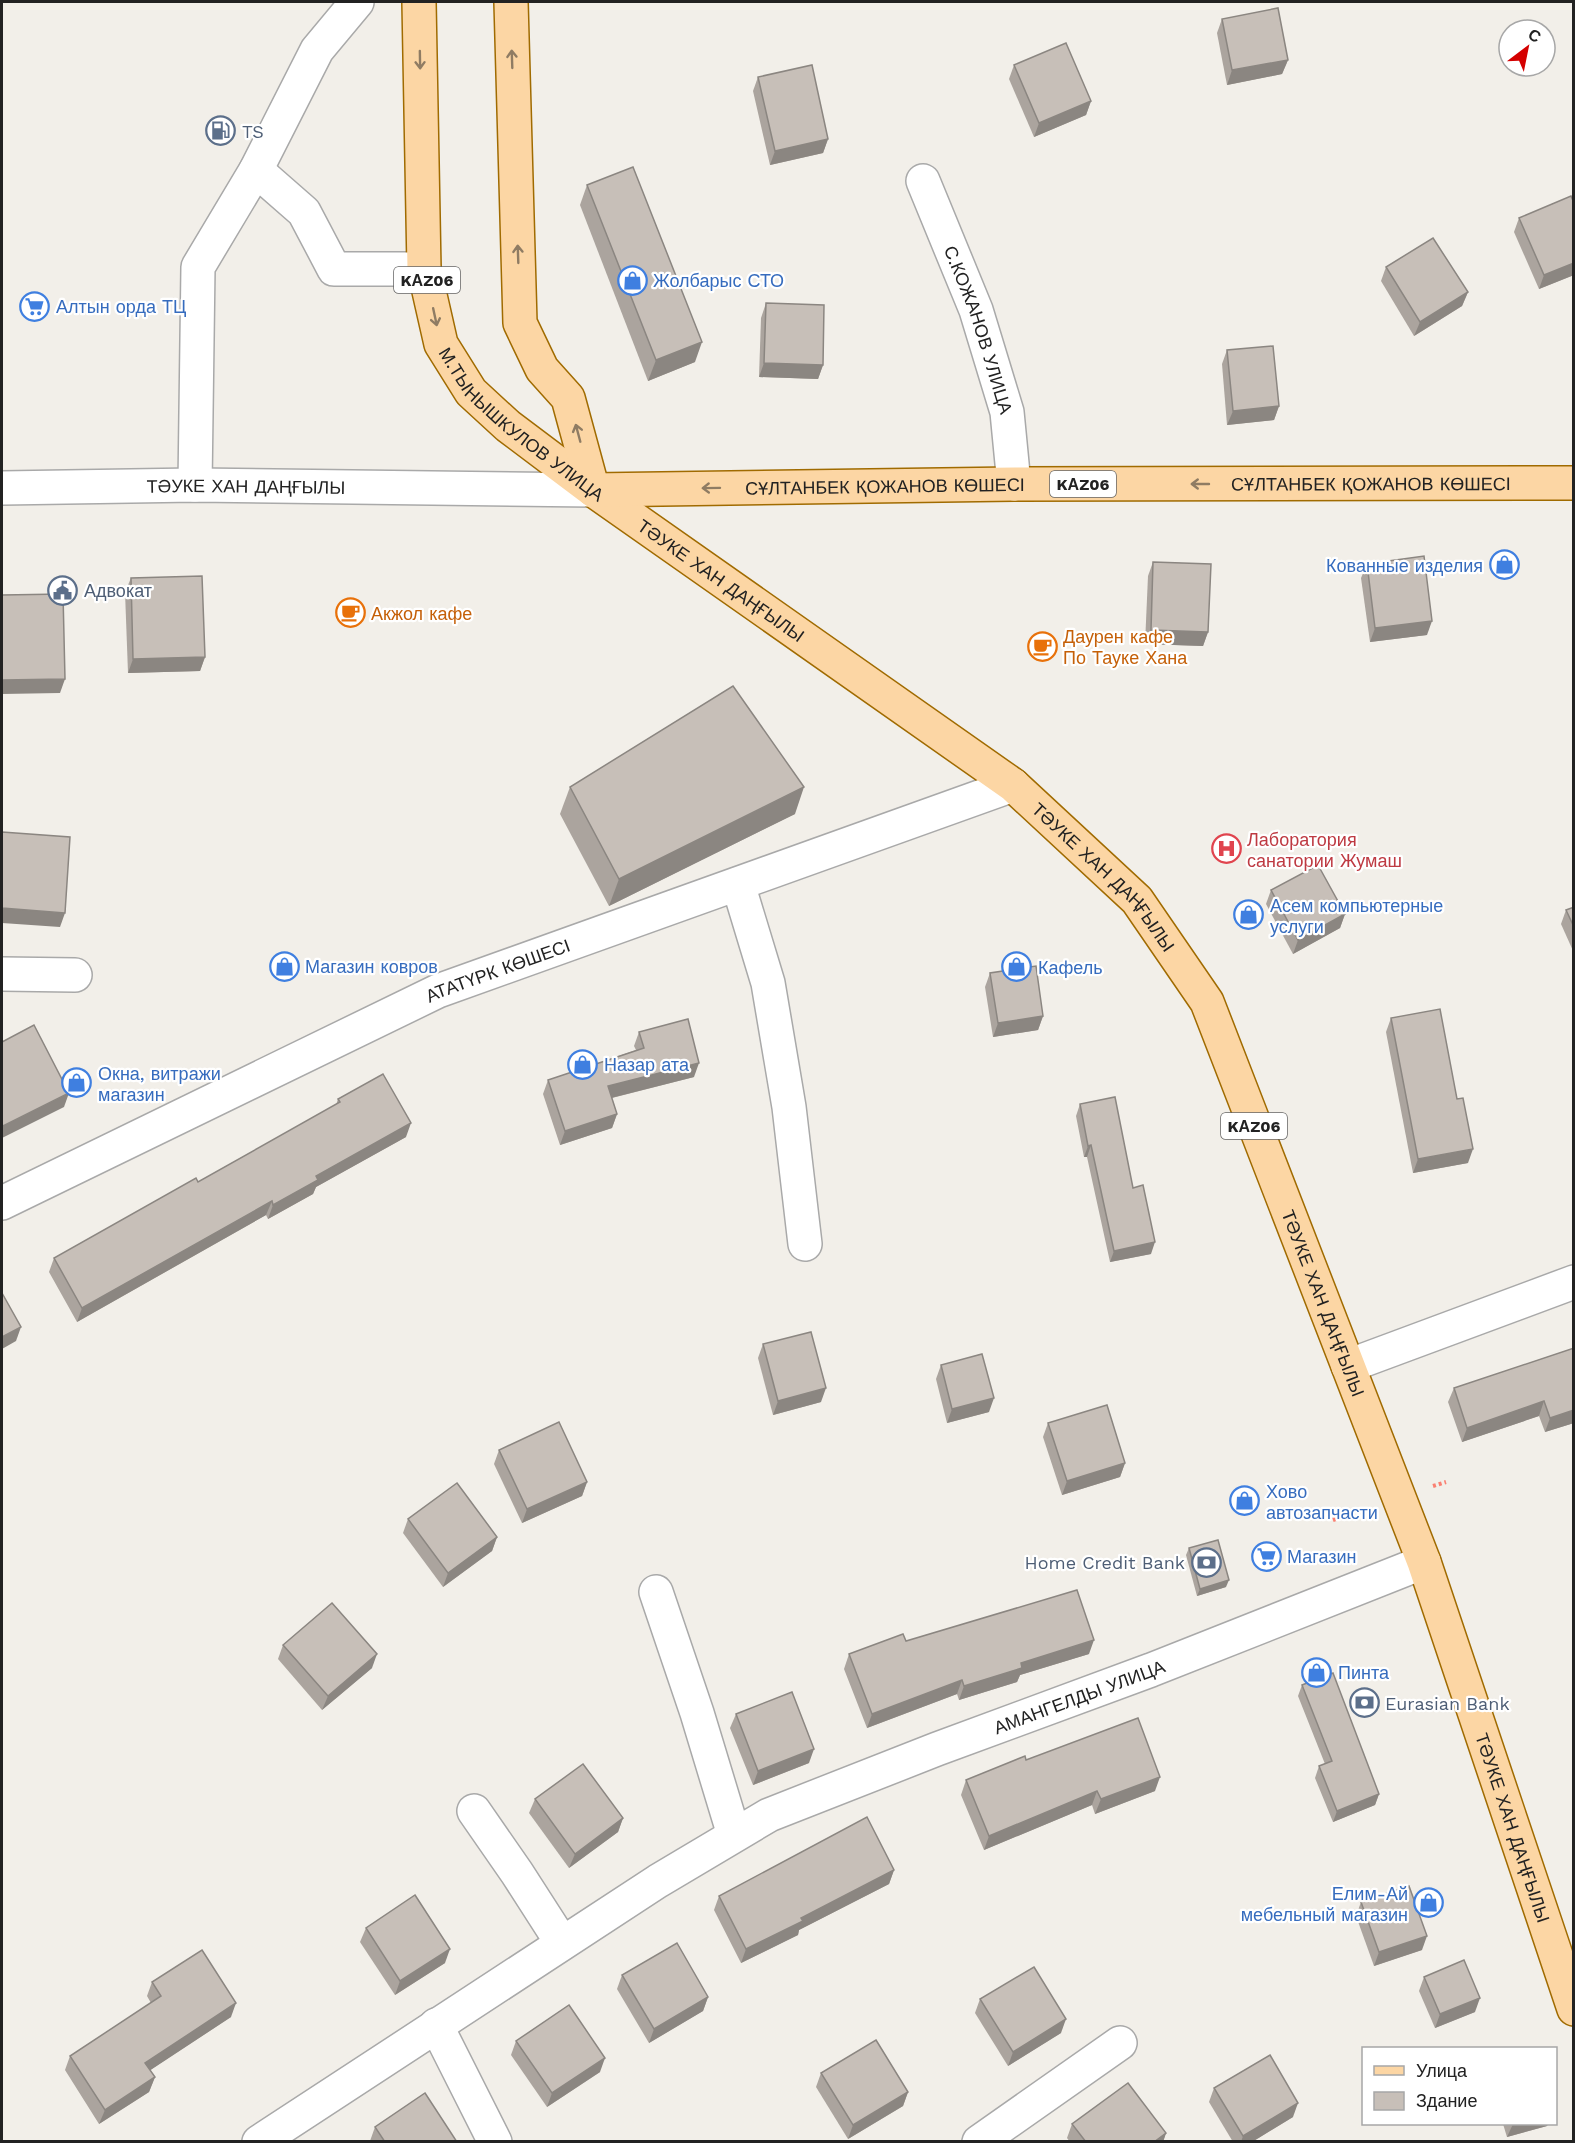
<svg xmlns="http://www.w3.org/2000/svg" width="1575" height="2143" font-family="'Work Sans',sans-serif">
  <rect width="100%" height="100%" fill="#f2efe9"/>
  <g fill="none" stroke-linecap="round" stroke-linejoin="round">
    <defs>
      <g id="minor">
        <path d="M256 170 304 212 334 269H424"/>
        <path id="s1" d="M923 181 976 310 1007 412 1014 484"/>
        <path d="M195 485 198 267 256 170 317 50 357 2"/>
        <path id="s2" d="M2 488 195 485 593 490"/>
        <path d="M738 884 768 983 789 1107 805 1244"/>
        <path d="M2 974 75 975"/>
        <path id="s3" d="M2 1203 438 991 1013 785"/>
        <path d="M1348 1366 1574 1282"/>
        <path d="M656 1592 697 1713 734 1835"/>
        <path d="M474 1811 517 1873 562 1943"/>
        <path d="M436 2025 495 2142"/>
        <path id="s4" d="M259 2142 658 1881 769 1815 937 1749 1151 1670 1424 1562"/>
        <path d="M979 2142 1120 2043"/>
      </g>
      <g id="major">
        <path id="s5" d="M419 2 424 269 441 344 471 392 508 426 593 490 1013 785 1137 900 1207 1002 1424 1562 1574 2009"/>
        <path d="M511 2 520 323 542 369 568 398 593 490"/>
        <path id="s6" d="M593 490 1014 484 1574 483"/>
      </g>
    </defs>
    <use href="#minor" stroke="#a9a9a9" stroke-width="36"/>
    <use href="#major" stroke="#a06b00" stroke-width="36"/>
    <g stroke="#fa8072" stroke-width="4" stroke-dasharray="3 3" stroke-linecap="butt">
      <path d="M1433 1486 1446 1482"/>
      <path d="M1333 1520 1366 1509"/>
    </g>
    <use href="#minor" stroke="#fff" stroke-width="33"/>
    <use href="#major" stroke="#fcd6a4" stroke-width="33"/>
  </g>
  <g fill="#aba49e">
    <path d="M1222 19 1288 60 1282 74 1227 85 1217 33Z"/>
    <path d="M1014 65 1091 101 1086 115 1034 137 1009 79Z"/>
    <path d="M758 77 828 139 823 153 770 165 753 91Z"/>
    <path d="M587 185 695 362 648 381 580 205Z"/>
    <path d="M1574 203V275L1539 289 1514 232 1519 218Z"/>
    <path d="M1386 267 1468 292 1462 306 1414 336 1381 281Z"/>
    <path d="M766 303 823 365 818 379 759 377 761 318Z"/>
    <path d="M1227 350 1279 406 1274 420 1227 425 1222 364Z"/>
    <path d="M1153 562 1208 632 1203 646 1145 644 1148 576Z"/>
    <path d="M1367 564 1427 635 1370 642 1361 578Z"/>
    <path d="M131 578 205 657 200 671 128 673 125 592Z"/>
    <path d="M570 787 795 814 609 906 560 814Z"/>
    <path d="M1271 890 1345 914 1340 928 1293 954 1266 904Z"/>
    <path d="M1574 907V953L1561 924 1566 910Z"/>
    <path d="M990 973 1043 1016 1038 1030 993 1037 985 987Z"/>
    <path d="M1391 1018 1457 1099 1468 1163 1413 1173 1386 1032Z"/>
    <path d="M639 1032 694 1077 612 1098 617 1114 612 1128 560 1145 543 1094 548 1080 636 1050 634 1046Z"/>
    <path d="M338 1099 406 1137 316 1187 313 1194 268 1219 266 1215 77 1322 49 1272 54 1258 198 1182 336 1105Z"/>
    <path d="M1080 1104 1133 1188 1151 1254 1110 1262 1087 1157H1084L1076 1116Z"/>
    <path d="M763 1344 821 1402 773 1415 758 1358Z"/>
    <path d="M1574 1348V1423L1545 1432 1539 1416 1462 1442 1448 1402 1454 1388Z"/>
    <path d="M941 1365 989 1412 947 1423 936 1379Z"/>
    <path d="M1048 1423 1125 1463 1120 1477 1062 1495 1043 1437Z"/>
    <path d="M499 1450 587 1482 582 1496 522 1523 494 1464Z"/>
    <path d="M408 1519 497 1537 492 1551 443 1587 403 1533Z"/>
    <path d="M1189 1548 1226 1587 1197 1596 1186 1555Z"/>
    <path d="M906 1641 1089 1654 1020 1675 1017 1682 959 1700 957 1694 867 1728 844 1669 849 1654Z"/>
    <path d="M283 1645 372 1668 322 1710 278 1659Z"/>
    <path d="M1302 1685 1379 1794 1375 1805 1333 1822 1315 1778 1319 1766 1325 1764 1298 1696Z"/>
    <path d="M736 1714 809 1763 753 1785 730 1728Z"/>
    <path d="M1026 1760 1155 1791 1095 1814 1092 1805 984 1850 961 1795 966 1780Z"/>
    <path d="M535 1799 623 1818 618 1832 569 1868 529 1813Z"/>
    <path d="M894 1870 889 1884 799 1930 798 1935 741 1963 714 1910 719 1896Z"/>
    <path d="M1361 1902 1422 1950 1374 1966 1356 1916Z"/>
    <path d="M366 1928 445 1963 395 1995 360 1942Z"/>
    <path d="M622 1975 708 1997 703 2011 649 2043 617 1989Z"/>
    <path d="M1424 1977 1475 2012 1435 2028 1419 1991Z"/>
    <path d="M152 1982 231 2017 150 2070 155 2077 149 2092 99 2124 65 2070 70 2056 151 2003 147 1996Z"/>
    <path d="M980 1999 1061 2033 1008 2066 975 2013Z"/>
    <path d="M516 2041 600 2072 547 2107 511 2055Z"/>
    <path d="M821 2073 908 2092 903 2106 848 2139 816 2087Z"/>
    <path d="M1214 2088 1293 2117 1252 2142H1233L1209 2102Z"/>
    <path d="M1072 2124 1166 2133 1163 2142H1070L1067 2138Z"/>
    <path d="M1503 2124H1548L1547 2126 1507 2137Z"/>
    <path d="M375 2127 457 2142H370V2141Z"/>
  </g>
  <g fill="#8b8681">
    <path d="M1288 60 1282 74 1227 85 1232 70Z"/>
    <path d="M1091 101 1086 115 1034 137 1039 123Z"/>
    <path d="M828 139 823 153 770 165 775 151Z"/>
    <path d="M1574 263V275L1539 289 1544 275Z"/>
    <path d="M1468 292 1462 306 1414 336 1420 322Z"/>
    <path d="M702 342 695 362 648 381 656 360Z"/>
    <path d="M764 363 823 365 818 379 759 377Z"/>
    <path d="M1279 406 1274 420 1227 425 1233 411Z"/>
    <path d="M1432 621 1427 635 1370 642 1375 628Z"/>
    <path d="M1151 630 1208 632 1203 646 1145 644Z"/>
    <path d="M205 657 200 671 128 673 133 659Z"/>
    <path d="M65 679 60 693 2 694V680Z"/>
    <path d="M804 787 795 814 609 906 619 879Z"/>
    <path d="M2 908 65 913 60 927 2 923Z"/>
    <path d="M1345 914 1340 928 1293 954 1298 940Z"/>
    <path d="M1043 1016 1038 1030 993 1037 998 1023Z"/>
    <path d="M699 1063 694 1077 603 1100 608 1086Z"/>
    <path d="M69 1093 64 1107 2 1138V1129L3 1126Z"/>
    <path d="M617 1114 612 1128 560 1145 565 1131Z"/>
    <path d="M411 1123 406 1137 316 1187 313 1194 268 1219 273 1205 316 1176Z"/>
    <path d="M1091 1145 1087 1157H1084L1088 1146Z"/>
    <path d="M1473 1149 1468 1163 1413 1173 1418 1159Z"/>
    <path d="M272 1201 266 1215 77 1322 82 1308Z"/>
    <path d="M1155 1242 1151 1254 1110 1262 1114 1251Z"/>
    <path d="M21 1327 16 1341 2 1349V1337Z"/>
    <path d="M826 1388 821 1402 773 1415 778 1401Z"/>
    <path d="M994 1398 989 1412 947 1423 952 1409Z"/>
    <path d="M1544 1401 1539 1416 1462 1442 1467 1428Z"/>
    <path d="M1574 1410V1423L1545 1432 1550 1418Z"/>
    <path d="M1125 1463 1120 1477 1062 1495 1067 1481Z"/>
    <path d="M587 1482 582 1496 522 1523 527 1509Z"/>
    <path d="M497 1537 492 1551 443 1587 448 1573Z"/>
    <path d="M1229 1580 1226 1587 1197 1596 1200 1589Z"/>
    <path d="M1094 1640 1089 1654 1020 1675 1017 1682 959 1700 964 1686 1021 1663Z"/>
    <path d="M377 1654 372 1668 322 1710 328 1696Z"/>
    <path d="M962 1680 957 1694 867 1728 872 1714Z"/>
    <path d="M814 1749 809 1763 753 1785 758 1771Z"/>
    <path d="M1160 1777 1155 1791 1095 1814 1101 1799Z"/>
    <path d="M1097 1791 1092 1805 984 1850 989 1836Z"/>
    <path d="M1379 1794 1375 1805 1333 1822 1337 1811Z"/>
    <path d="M623 1818 618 1832 569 1868 575 1854Z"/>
    <path d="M894 1870 889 1884 799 1930 798 1935 741 1963 746 1949 801 1918Z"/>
    <path d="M1427 1936 1422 1950 1374 1966 1379 1952Z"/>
    <path d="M450 1949 445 1963 395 1995 400 1981Z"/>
    <path d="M708 1997 703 2011 649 2043 654 2029Z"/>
    <path d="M1480 1998 1475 2012 1435 2028 1440 2014Z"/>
    <path d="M236 2003 231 2017 140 2077 145 2063Z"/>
    <path d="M1066 2019 1061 2033 1008 2066 1013 2052Z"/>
    <path d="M605 2058 600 2072 547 2107 552 2093Z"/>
    <path d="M155 2077 149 2092 99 2124 105 2110Z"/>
    <path d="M908 2092 903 2106 848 2139 853 2125Z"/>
    <path d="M1298 2103 1293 2117 1252 2142H1241L1243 2136Z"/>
    <path d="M1513 2124H1548L1547 2126 1507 2137Z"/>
    <path d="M1166 2133 1163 2142H1154Z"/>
  </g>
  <g fill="#c7bfb8" stroke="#8b8681" stroke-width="1.5">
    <path d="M1278 8 1288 60 1232 70 1222 19Z"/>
    <path d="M1066 43 1091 101 1039 123 1014 65Z"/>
    <path d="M812 65 828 139 775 151 758 77Z"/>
    <path d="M633 167 702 342 656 360 587 185Z"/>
    <path d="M1571 196 1574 203V263L1544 275 1519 218Z"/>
    <path d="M1433 238 1468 292 1420 322 1386 267Z"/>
    <path d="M766 303 824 305 823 365 764 363Z"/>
    <path d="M1273 346 1279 406 1233 411 1227 350Z"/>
    <path d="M1424 556 1432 621 1375 628 1367 564Z"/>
    <path d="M1153 562 1211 564 1208 632 1151 630Z"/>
    <path d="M202 576 205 657 133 659 131 578Z"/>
    <path d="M63 594 65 679 2 680V595Z"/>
    <path d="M733 686 804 787 619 879 570 787Z"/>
    <path d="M2 832 70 837 65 913 2 908Z"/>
    <path d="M1318 865 1345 914 1298 940 1271 890Z"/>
    <path d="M1574 907V927L1566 910Z"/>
    <path d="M1036 966 1043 1016 998 1023 990 973Z"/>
    <path d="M1440 1009 1457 1099 1463 1098 1473 1149 1418 1159 1391 1018Z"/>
    <path d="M688 1019 699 1063 608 1086 617 1114 565 1131 548 1080 644 1048 639 1032Z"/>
    <path d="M34 1025 69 1093 3 1126 2 1124V1042Z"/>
    <path d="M383 1074 411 1123 316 1176 318 1180 273 1205 272 1201 82 1308 54 1258 196 1178 198 1182 340 1102 338 1099Z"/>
    <path d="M1115 1097 1133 1188 1143 1185 1155 1242 1114 1251 1091 1145 1088 1146 1080 1104Z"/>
    <path d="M2 1293 21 1327 2 1337Z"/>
    <path d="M811 1332 826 1388 778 1401 763 1344Z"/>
    <path d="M1574 1348V1410L1550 1418 1544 1401 1467 1428 1454 1388Z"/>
    <path d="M982 1354 994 1398 952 1409 941 1365Z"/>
    <path d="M1107 1405 1125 1463 1067 1481 1048 1423Z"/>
    <path d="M559 1422 587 1482 527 1509 499 1450Z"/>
    <path d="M457 1483 497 1537 448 1573 408 1519Z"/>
    <path d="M1218 1540 1229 1580 1200 1589 1189 1548Z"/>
    <path d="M1077 1590 1094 1640 1021 1663 1022 1668 964 1686 962 1680 872 1714 849 1654 903 1634 906 1641Z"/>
    <path d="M332 1603 377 1654 328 1696 283 1645Z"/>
    <path d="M1333 1673 1379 1794 1337 1811 1319 1766 1332 1761 1302 1685Z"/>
    <path d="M792 1692 814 1749 758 1771 736 1714Z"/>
    <path d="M1138 1718 1160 1777 1101 1799 1097 1791 989 1836 966 1780 1025 1756 1026 1760Z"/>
    <path d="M583 1764 623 1818 575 1854 535 1799Z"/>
    <path d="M867 1817 894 1870 801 1918 803 1921 746 1949 719 1896Z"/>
    <path d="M1409 1886 1427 1936 1379 1952 1361 1902Z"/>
    <path d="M415 1895 450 1949 400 1981 366 1928Z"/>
    <path d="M677 1943 708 1997 654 2029 622 1975Z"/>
    <path d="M202 1950 236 2003 145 2063 155 2077 105 2110 70 2056 161 1996 152 1982Z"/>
    <path d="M1464 1960 1480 1998 1440 2014 1424 1977Z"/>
    <path d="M1034 1967 1066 2019 1013 2052 980 1999Z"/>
    <path d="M569 2005 605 2058 552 2093 516 2041Z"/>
    <path d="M876 2040 908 2092 853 2125 821 2073Z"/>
    <path d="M1270 2055 1298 2103 1243 2136 1214 2088Z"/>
    <path d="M1128 2083 1166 2133 1154 2142H1086L1072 2124Z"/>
    <path d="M425 2093 457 2142H385L375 2127Z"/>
  </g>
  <defs><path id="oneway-shaft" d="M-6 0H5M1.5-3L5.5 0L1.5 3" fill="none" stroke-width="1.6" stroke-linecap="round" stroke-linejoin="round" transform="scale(1.5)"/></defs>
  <g stroke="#8f7c63">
    <use href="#oneway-shaft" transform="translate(512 59) rotate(-92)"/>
    <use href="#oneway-shaft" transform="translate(420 60) rotate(89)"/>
    <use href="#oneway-shaft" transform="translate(518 254) rotate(-92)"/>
    <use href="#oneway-shaft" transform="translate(435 317) rotate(78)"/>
    <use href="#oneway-shaft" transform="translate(578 433) rotate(-105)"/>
    <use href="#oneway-shaft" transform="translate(1200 484) rotate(180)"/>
    <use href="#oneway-shaft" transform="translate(711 488) rotate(179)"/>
  </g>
  <defs>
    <symbol id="fuel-ring" viewBox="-11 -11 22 22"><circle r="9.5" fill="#fff" stroke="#5c6f8a" stroke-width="1.5"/><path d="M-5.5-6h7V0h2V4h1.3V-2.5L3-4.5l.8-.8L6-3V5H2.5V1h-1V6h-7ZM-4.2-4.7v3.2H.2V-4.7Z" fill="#5c6f8a"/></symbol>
    <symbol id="shop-ring" viewBox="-11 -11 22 22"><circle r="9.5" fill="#fff" stroke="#3f7fe0" stroke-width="1.5"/><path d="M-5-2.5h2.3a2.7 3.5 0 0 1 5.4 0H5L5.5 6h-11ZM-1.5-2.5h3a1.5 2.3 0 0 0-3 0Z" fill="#3f7fe0"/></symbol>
    <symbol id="supermarket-ring" viewBox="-11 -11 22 22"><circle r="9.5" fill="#fff" stroke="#3f7fe0" stroke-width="1.5"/><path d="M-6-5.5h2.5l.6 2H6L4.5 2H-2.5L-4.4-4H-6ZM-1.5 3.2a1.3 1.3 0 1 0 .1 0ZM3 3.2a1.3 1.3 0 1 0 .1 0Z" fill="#3f7fe0"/></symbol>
    <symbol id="civic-ring" viewBox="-11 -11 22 22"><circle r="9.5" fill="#fff" stroke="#5c6f8a" stroke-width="1.5"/><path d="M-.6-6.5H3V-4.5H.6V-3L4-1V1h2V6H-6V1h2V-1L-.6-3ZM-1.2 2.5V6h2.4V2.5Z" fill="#5c6f8a"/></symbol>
    <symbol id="cafe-ring" viewBox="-11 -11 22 22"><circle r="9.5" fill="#fff" stroke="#e8710a" stroke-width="1.5"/><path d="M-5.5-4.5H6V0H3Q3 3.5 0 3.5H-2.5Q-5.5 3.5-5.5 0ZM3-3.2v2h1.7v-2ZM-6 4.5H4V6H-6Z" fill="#e8710a"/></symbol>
    <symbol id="hospital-ring" viewBox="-11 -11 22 22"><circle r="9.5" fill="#fff" stroke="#e0444e" stroke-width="1.5"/><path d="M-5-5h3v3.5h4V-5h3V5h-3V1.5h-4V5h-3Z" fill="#e0444e"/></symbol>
    <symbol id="bank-ring" viewBox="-11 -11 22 22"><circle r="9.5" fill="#fff" stroke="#5c6f8a" stroke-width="1.5"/><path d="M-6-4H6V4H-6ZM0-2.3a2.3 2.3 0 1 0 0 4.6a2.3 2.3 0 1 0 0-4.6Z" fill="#5c6f8a"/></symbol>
  </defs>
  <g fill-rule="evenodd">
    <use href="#fuel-ring" x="204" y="114" width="33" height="33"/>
    <use href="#shop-ring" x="616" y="264" width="33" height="33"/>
    <use href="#supermarket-ring" x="18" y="290" width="33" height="33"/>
    <use href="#shop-ring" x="1488" y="548" width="33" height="33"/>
    <use href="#civic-ring" x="46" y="574" width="33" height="33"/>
    <use href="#cafe-ring" x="334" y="596" width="33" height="33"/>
    <use href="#cafe-ring" x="1026" y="630" width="33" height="33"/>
    <use href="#hospital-ring" x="1210" y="832" width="33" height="33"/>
    <use href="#shop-ring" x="1232" y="898" width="33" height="33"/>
    <use href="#shop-ring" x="268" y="950" width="33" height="33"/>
    <use href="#shop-ring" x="1000" y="950" width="33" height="33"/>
    <use href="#shop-ring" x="566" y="1048" width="33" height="33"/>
    <use href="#shop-ring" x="60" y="1066" width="33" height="33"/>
    <use href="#shop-ring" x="1228" y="1484" width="33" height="33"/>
    <use href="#supermarket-ring" x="1250" y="1540" width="33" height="33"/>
    <use href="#bank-ring" x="1190" y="1546" width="33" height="33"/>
    <use href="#shop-ring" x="1300" y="1656" width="33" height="33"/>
    <use href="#bank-ring" x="1348" y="1686" width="33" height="33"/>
    <use href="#shop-ring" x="1412" y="1886" width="33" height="33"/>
  </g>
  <g text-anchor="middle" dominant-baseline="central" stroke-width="4.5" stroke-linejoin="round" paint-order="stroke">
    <g fill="#fff" stroke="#646464" stroke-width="1.5">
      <rect x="394" y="267" width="66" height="26" rx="4.5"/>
      <rect x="1050" y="471" width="66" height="26" rx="4.5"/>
      <rect x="1221" y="1113" width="66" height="26" rx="4.5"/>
    </g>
    <g font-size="16" font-weight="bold" fill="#222">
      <text x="427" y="280">KАZ06</text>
      <text x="1083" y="484">KАZ06</text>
      <text x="1254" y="1126">KАZ06</text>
    </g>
    <g font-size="18" fill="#4e5e75" stroke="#fff" text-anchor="start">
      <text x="242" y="131">TS</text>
      <text x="84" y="590">Адвокат</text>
      <text x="1185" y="1562" text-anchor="end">Home Credit Bank</text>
      <text x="1385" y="1703">Eurasian Bank</text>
    </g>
    <g font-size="18" fill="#366cbe" stroke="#fff" text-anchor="start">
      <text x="653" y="280">Жолбарыс СТО</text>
      <text x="56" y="306">Алтын орда ТЦ</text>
      <text x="1483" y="565" text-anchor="end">Кованные изделия</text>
      <text x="1270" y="905">Асем компьютерные<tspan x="1270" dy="21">услуги</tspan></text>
      <text x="305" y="966">Магазин ковров</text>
      <text x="1038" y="967">Кафель</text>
      <text x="604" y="1064">Назар ата</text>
      <text x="98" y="1073">Окна, витражи<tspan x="98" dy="21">магазин</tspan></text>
      <text x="1266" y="1491">Хово<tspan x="1266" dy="21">автозапчасти</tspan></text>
      <text x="1287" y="1556">Магазин</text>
      <text x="1338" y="1672">Пинта</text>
      <text x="1408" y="1893" text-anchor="end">Елим-Ай<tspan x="1408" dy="21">мебельный магазин</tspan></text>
    </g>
    <g font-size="18" fill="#222" stroke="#fff">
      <text stroke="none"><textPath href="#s1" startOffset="159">С.КОЖАНОВ УЛИЦА</textPath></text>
      <text stroke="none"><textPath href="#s5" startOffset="459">М.ТЫНЫШКУЛОВ УЛИЦА</textPath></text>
      <text stroke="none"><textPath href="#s6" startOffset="778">СҰЛТАНБЕК ҚОЖАНОВ КӨШЕСІ</textPath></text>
      <text stroke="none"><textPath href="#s2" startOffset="244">ТӘУКЕ ХАН ДАҢҒЫЛЫ</textPath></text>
      <text stroke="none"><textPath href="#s6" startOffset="292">СҰЛТАНБЕК ҚОЖАНОВ КӨШЕСІ</textPath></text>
      <text stroke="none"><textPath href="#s5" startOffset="714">ТӘУКЕ ХАН ДАҢҒЫЛЫ</textPath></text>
      <text stroke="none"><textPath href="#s5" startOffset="1200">ТӘУКЕ ХАН ДАҢҒЫЛЫ</textPath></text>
      <text stroke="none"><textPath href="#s3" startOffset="548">АТАТҮРК КӨШЕСІ</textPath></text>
      <text stroke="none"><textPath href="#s5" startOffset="1686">ТӘУКЕ ХАН ДАҢҒЫЛЫ</textPath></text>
      <text stroke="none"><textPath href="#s4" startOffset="938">АМАНГЕЛДЫ УЛИЦА</textPath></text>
      <text stroke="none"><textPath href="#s5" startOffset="2244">ТӘУКЕ ХАН ДАҢҒЫЛЫ</textPath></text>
    </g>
    <g font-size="18" fill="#c56008" stroke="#fff" text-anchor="start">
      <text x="371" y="613">Акжол кафе</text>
      <text x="1063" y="636">Даурен кафе<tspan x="1063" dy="21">По Тауке Хана</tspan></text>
    </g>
    <g font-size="18" fill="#be3a42" stroke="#fff" text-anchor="start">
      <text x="1247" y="839">Лаборатория<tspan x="1247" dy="21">санатории Жумаш</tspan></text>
    </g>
  </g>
  <rect width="1575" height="2143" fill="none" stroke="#222222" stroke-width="6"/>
  <rect x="1362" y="2047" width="195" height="78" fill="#ffffff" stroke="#a7a7a7" stroke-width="1.5"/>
  <rect x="1374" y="2066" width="30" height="9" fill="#fcd6a4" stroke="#a7a7a7" stroke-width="1.5"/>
  <text x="1416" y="2077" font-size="18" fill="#222222">Улица</text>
  <rect x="1374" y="2092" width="30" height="18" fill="#c7bfb8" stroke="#a7a7a7" stroke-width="1.5"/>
  <text x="1416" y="2107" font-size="18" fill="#222222">Здание</text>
  <g transform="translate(1527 48) rotate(32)"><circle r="28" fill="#ffffff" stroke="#a7a7a7" stroke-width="1.5"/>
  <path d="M0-4.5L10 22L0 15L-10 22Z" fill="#d40000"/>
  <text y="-9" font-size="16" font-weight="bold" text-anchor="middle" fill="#222222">С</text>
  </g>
</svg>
